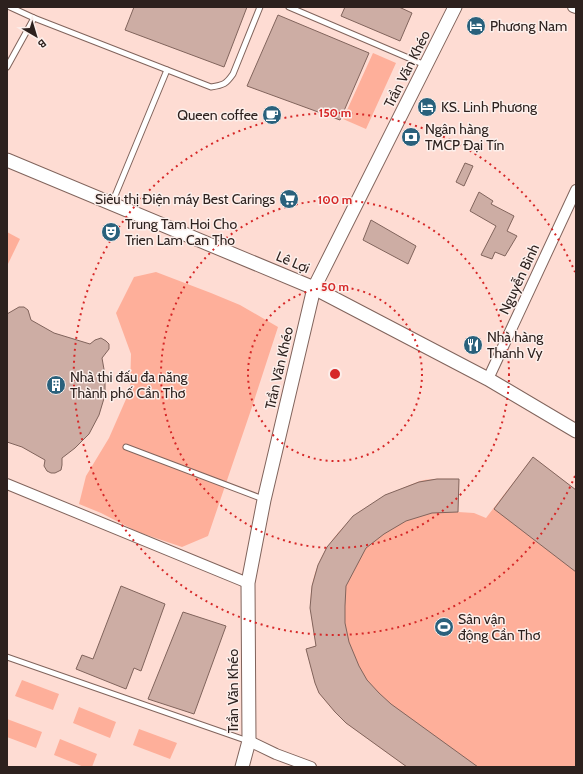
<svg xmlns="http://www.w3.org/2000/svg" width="583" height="774" font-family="Cabin,sans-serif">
  <rect width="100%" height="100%" fill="#fedcd3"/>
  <g fill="#feaf9a">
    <path d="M373 53 396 63 366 129 343 119Z"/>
    <path d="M7 232 20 239 7 266Z"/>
    <path d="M156 272 211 293 240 305 278 327 252 407 208 536 182 547 138 532 101 513 79 504 86 476 109 438 130 390 131 354 116 313 134 277Z"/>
    <path d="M533 457 576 490V767H407L346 723 335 712 319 693 315 683 306 649 316 646C313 626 308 606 312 586 320 539 361 505 403 488 408 486 414 483 420 481 433 478 446 479 459 479L458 512 474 513 486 518Z"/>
    <path d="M22 680 59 694 53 710 15 696Z"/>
    <path d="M79 707 116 722 110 738 73 723Z"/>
    <path d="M7 719 42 732 36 748 7 737Z"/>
    <path d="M139 729 177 743 170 759 133 745Z"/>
    <path d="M60 739 97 754 92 767H84L54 755Z"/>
  </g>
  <g fill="#cdada4" stroke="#81645c">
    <path d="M134 7H247L224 67 125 30Z"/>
    <path d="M345 7H399L412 13 400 41 341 16Z"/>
    <path d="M278 15 369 53 340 120 247 86Z"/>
    <path d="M465 163 473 166 464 186 456 182Z"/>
    <path d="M479 192 493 201 491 204 514 216 507 231 517 236 505 256 495 252 492 259 481 255 496 226 470 211Z"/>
    <path d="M371 220 416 246 408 264 363 240Z"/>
    <path d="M19 307H24L28 310 31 320 54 333 90 344 95 340 101 338 106 341 109 344V349L102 358 105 375V395L99 415 89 434 75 448 62 458V465L61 470 55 473H51L47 471 44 466 45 460 22 447 7 442V314Z"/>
    <path d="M533 457 576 490V572L494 509Z"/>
    <path d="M437 479H459L458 512 432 513 406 521 384 534 366 548 346 586 345 606V623L349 642 359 666 367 680 379 693 391 704 478 767H407L346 723 335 712 319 693 315 683 306 649 316 646 310 608 312 586 318 565 327 547 353 516 385 495 419 482Z"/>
    <path d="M121 586 165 604 141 671 134 668 126 689 76 669 82 655 93 659Z"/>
    <path d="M183 612 226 626 194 714 148 699Z"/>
  </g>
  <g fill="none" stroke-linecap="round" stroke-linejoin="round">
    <defs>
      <g id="service">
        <path d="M10 7 34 18 211 87C224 85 226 84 233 74L260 7"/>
        <path d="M289 7 425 65"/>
        <path d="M7 67 34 18"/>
        <path d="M112 203 167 70"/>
        <path d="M126 447 263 499"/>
        <path d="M7 657 248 741"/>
      </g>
      <g id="minor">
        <path d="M573 7 576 8"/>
        <path d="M488 379 576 190"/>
        <path d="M7 484 248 583"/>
        <path d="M249 741 276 754 311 767"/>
      </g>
      <g id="tertiary">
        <path d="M7 160 314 288 488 379 576 431"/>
        <path d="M242 767 249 741 248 583 264 500 314 288 455 7"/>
      </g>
    </defs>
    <use href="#service" stroke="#81645c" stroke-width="7"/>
    <use href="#minor" stroke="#81645c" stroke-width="12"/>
    <use href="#tertiary" stroke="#81645c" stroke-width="15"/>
    <use href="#service" stroke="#fff" stroke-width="5"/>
    <use href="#minor" stroke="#fff" stroke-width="10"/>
    <use href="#tertiary" stroke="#fff" stroke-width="13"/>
  </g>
  <g fill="none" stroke="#d62828" stroke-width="2" stroke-dasharray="2 4">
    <circle cx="335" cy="374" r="87"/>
    <circle cx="335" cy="374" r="174"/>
    <path d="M575 476A261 261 0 1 1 575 272"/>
  </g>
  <defs>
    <symbol id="hotel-disc" viewBox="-11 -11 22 22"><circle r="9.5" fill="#2a617c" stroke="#fcefeb"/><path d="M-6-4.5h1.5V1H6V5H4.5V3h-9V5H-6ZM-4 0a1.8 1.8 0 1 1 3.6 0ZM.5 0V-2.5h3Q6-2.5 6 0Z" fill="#fff"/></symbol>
    <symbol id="cafe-disc" viewBox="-11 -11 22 22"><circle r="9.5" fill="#2a617c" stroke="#fcefeb"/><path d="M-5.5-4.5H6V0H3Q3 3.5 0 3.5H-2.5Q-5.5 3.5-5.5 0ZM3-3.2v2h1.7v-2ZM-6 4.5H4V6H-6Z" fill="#fff"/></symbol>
    <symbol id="bank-disc" viewBox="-11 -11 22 22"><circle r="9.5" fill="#2a617c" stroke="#fcefeb"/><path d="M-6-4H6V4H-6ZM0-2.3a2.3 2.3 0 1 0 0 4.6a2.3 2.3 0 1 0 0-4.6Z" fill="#fff"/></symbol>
    <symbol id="supermarket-disc" viewBox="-11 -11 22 22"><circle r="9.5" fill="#2a617c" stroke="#fcefeb"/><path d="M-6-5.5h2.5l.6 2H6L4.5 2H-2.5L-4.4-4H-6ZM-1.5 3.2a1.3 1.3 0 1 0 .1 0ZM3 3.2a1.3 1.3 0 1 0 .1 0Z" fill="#fff"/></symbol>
    <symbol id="theatre-disc" viewBox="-11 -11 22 22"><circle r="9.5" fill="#2a617c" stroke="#fcefeb"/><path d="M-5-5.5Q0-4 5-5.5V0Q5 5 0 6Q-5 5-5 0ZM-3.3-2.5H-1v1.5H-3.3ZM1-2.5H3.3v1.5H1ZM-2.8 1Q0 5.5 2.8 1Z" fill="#fff"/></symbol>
    <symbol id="restaurant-disc" viewBox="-11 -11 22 22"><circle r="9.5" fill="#2a617c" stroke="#fcefeb"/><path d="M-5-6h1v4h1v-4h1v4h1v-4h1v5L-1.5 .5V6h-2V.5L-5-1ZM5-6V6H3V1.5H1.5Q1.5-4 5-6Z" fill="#fff"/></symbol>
    <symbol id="building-disc" viewBox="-11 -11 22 22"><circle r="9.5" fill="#2a617c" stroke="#fcefeb"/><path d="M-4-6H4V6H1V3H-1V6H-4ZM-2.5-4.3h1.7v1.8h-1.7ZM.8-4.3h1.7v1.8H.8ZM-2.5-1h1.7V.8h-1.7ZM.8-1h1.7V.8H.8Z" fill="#fff"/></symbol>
    <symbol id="stadium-disc" viewBox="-11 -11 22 22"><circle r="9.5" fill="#2a617c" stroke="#fcefeb"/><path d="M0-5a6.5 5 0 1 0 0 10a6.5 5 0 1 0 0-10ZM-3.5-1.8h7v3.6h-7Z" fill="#fff"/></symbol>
  </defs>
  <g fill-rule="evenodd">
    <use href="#hotel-disc" x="465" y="15" width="22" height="22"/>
    <use href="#hotel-disc" x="416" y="96" width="22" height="22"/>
    <use href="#cafe-disc" x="261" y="104" width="22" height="22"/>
    <use href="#bank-disc" x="400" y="126" width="22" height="22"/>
    <use href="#supermarket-disc" x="278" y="188" width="22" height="22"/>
    <use href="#theatre-disc" x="100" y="221" width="22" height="22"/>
    <use href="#restaurant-disc" x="462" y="334" width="22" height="22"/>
    <use href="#building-disc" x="45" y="374" width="22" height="22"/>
    <use href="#stadium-disc" x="433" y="616" width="22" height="22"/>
  </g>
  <g text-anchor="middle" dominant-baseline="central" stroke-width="3" stroke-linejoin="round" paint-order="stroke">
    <g font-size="14" fill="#2d211e" stroke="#fcefeb" text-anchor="start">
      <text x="490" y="26">Phương Nam</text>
      <text x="441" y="107">KS. Linh Phương</text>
      <text x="258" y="115" text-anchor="end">Queen coffee</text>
      <text x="425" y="129">Ngân hàng<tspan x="425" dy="16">TMCP Đại Tín</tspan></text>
      <text x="275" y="199" text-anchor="end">Siêu thị Điện máy Best Carings</text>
      <text x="125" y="224">Trung Tam Hoi Cho<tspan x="125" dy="16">Trien Lam Can Tho</tspan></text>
      <text x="487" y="337">Nhà hàng<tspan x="487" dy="16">Thanh Vy</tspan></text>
      <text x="70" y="377">Nhà thi đấu đa năng<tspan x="70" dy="16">Thành phố Cần Thơ</tspan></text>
      <text x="458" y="619">Sân vận<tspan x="458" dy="16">động Cần Thơ</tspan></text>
    </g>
    <g font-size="14" fill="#2d211e" stroke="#fcefeb">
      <text transform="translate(407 69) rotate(-63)">Trần Văn Khéo</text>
      <text transform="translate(293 262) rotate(23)">Lê Lợi</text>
      <text transform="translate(519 279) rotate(-65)">Nguyễn Bình</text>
      <text transform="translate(279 368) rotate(-77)">Trần Văn Khéo</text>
      <text transform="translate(233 691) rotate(-90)">Trần Văn Khéo</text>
    </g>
  </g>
  <circle cx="335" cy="374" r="6" fill="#d62828" stroke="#fcefeb" stroke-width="2"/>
  <g font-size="12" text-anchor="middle" font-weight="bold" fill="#d62828" stroke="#fcefeb" stroke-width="3" stroke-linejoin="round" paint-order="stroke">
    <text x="335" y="117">150 m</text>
    <text x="335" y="204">100 m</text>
    <text x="335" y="291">50 m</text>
  </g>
  <rect width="583" height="774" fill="none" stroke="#2d211e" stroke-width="16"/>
  <g transform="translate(36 36) rotate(142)" stroke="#fcefeb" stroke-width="3" paint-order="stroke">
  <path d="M0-3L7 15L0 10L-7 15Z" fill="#2d211e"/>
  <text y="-6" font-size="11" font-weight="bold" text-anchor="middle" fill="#2d211e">B</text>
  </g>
</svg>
